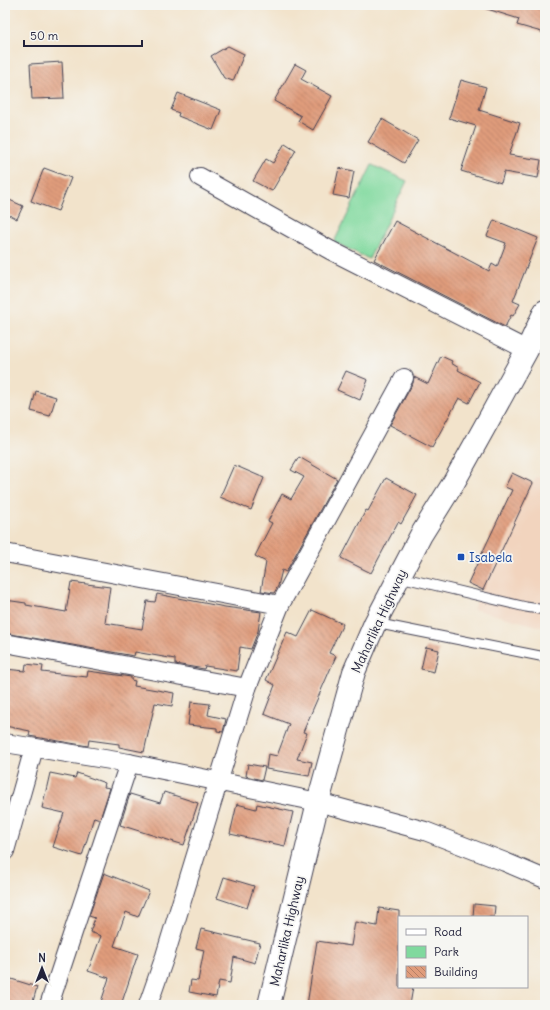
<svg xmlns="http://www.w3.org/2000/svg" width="550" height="1010" font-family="Delius,sans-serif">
  <defs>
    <pattern id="building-back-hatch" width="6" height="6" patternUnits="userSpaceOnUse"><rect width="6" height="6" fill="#e09c7b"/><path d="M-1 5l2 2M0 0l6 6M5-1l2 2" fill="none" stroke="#b57f66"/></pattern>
  </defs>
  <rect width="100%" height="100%" fill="#f6f6f2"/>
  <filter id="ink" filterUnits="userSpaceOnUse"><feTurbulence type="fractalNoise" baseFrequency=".025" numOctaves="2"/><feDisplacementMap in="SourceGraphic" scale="8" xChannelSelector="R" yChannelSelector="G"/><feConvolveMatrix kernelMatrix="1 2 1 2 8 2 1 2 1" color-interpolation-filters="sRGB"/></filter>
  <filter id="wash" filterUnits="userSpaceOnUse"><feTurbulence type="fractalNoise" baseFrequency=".012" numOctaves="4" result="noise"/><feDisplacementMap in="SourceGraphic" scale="16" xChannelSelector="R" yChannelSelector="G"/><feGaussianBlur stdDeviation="0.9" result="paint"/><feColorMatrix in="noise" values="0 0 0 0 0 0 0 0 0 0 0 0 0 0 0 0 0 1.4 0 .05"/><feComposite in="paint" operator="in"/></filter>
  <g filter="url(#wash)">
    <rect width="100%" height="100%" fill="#f2e3cb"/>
    <path fill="#f2d4be" d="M536 477 545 479V628L473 609Z"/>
    <path fill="#80d99e" stroke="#517e6c" d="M372 165 407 181 369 259 334 242Z"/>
    <g id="blocks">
      <g fill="url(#building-back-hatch)">
        <path d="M484 5H545V33L517 25 519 19 484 8Z"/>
        <path d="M228 46 244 54 233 81 224 78 211 56Z"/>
        <path d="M62 62 64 98 32 99 30 64Z"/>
        <path d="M295 64 306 70 301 79 332 96 313 130 298 121 301 116 274 101Z"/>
        <path d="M461 80 486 87 479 110 520 123 509 155 541 160 538 178 504 172 501 183 461 171 476 126 449 118Z"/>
        <path d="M178 93 221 110 213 130 178 116 179 113 171 110Z"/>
        <path d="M382 119 418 140 404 163 368 142Z"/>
        <path d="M285 143 296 150 272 191 253 181 266 159 273 163Z"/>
        <path d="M44 168 71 178 58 211 31 201Z"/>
        <path d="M339 168 354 171 349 198 333 195Z"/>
        <path d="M5 198 23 206 17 219 5 213Z"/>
        <path d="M494 220 538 238 513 301 520 304 513 316 511 315 505 327 374 260 395 221 489 271 492 264 497 267 506 243 487 236Z"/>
        <path d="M441 356 452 361 451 363 459 368 458 370 480 382 469 403 459 398 432 447 390 425 413 383 414 377 428 384Z"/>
        <path d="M346 371 368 380 360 400 337 390Z"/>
        <path d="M36 391 56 397 50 416 31 411Z"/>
        <path d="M299 457 337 479 286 572 282 570 278 586 274 593 261 591 266 562 255 556 272 523 268 521 282 494 291 499 304 477 291 470Z"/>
        <path d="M234 465 264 478 251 510 220 497Z"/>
        <path d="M512 473 533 483 483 590 468 583 512 490 505 487Z"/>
        <path d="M386 478 417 495 401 524 398 522 371 573 341 558 366 510 368 511Z"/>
        <path d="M71 582 110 587 105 623 142 629 147 601 155 602 157 594 225 607 261 612 258 631 251 649 240 647 237 671 205 666 204 669 175 664V659L135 652 134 656 5 633V600L26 603V605L66 612Z"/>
        <path d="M312 610 343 624 329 653 336 656 303 732 307 733 297 759 312 762 309 776 266 769 268 754 277 756 289 724 264 714 275 685 266 680 287 632 298 637Z"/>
        <path d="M426 647 439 650 434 672 421 669Z"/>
        <path d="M26 664 43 666 42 672 87 677 88 671 131 677V680L135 681 134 686 174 693 172 706 155 703 144 752 119 747V744L89 740 88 746 29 736 30 731 5 726V669L25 671Z"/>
        <path d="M191 702 210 704 208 715 226 719 223 732 217 731V728L188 725Z"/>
        <path d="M248 764 265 767 262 780 246 776Z"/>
        <path d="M50 773 75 778 77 773 105 783 104 787 110 788 100 819 94 817 82 856 53 847 64 813 42 808Z"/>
        <path d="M164 792 198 803 184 845 120 825 130 794 160 803Z"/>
        <path d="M237 804 256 809 257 804 293 812 285 846 230 834Z"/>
        <path d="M104 873 149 891 138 917 126 912 114 946 138 954 121 1005H100L109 978 88 971 101 936 90 932 95 918 89 916Z"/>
        <path d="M224 877 254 886 247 908 217 898Z"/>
        <path d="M474 904 495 906 494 917H473Z"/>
        <path d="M379 908 399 911V987H413L410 1005H307L317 941 351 946 355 922 377 926Z"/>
        <path d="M201 929 260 943 255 963 234 957 230 983 219 981 216 997 189 992 191 980 198 981 204 950 196 948Z"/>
        <path d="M5 977 37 987 32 1005H5Z"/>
      </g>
    </g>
  </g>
  <g filter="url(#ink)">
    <use href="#blocks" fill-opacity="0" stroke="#413f51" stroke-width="1"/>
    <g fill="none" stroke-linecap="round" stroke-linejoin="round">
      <defs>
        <g id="lane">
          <path d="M400 577 526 607 545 610"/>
          <path d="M375 623 545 657"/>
        </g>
        <g id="street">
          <path d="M200 177 330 250 527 350"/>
          <path d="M5 553 280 605"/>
          <path d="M5 643 247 688"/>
          <path d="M5 743 129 763 318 802 425 831 505 862 545 879"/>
          <path d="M5 851 34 748"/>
          <path d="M49 1005 129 763"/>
          <path d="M148 1005 165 956 247 688 280 605 404 378"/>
        </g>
        <path id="highway" d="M269 1005 318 802 354 672 375 623 421 535 454 482 489 419 527 350 545 311"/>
      </defs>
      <use href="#lane" stroke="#413f51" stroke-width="11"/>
      <use href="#street" stroke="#413f51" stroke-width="20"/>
      <use href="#highway" stroke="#413f51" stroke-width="24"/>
      <use href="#lane" stroke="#fff" stroke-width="9"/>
      <use href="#street" stroke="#fff" stroke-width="18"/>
      <use href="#highway" stroke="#fff" stroke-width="22"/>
    </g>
  </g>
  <rect fill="#1a4fb4" stroke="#f6f6f2" stroke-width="1.5" x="457" y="553" width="8" height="8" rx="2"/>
  <g text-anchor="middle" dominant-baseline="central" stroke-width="3.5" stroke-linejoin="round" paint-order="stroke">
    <g font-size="13" fill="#164399" stroke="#f6f6f2" text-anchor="start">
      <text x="469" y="557">Isabela</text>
    </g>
    <g font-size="13" fill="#22223b" stroke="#f6f6f2">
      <text transform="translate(379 621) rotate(-65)">Maharlika Highway</text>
      <text transform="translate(287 931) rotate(-77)">Maharlika Highway</text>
    </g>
  </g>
  <rect width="550" height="1010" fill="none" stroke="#f6f6f2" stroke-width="20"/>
  <rect x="398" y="916" width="130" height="72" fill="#f6f6f2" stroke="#a1a1a9"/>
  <rect x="406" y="929" width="20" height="6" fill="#ffffff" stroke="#a1a1a9"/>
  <text x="434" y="936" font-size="12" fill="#22223b">Road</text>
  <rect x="406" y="946" width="20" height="12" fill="#80d99e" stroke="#a1a1a9"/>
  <text x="434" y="956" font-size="12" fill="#22223b">Park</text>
  <rect x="406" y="966" width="20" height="12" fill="url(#building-back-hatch)" stroke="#a1a1a9"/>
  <text x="434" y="976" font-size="12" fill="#22223b">Building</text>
  <g transform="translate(42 968)" stroke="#f6f6f2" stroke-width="3" paint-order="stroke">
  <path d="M0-3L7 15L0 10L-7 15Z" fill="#22223b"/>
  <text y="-6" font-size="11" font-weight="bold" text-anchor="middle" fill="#22223b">N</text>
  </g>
  <path d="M24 40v6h118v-6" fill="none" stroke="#22223b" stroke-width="2"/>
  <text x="30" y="40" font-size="12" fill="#22223b" stroke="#f6f6f2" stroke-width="3" paint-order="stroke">50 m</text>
</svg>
